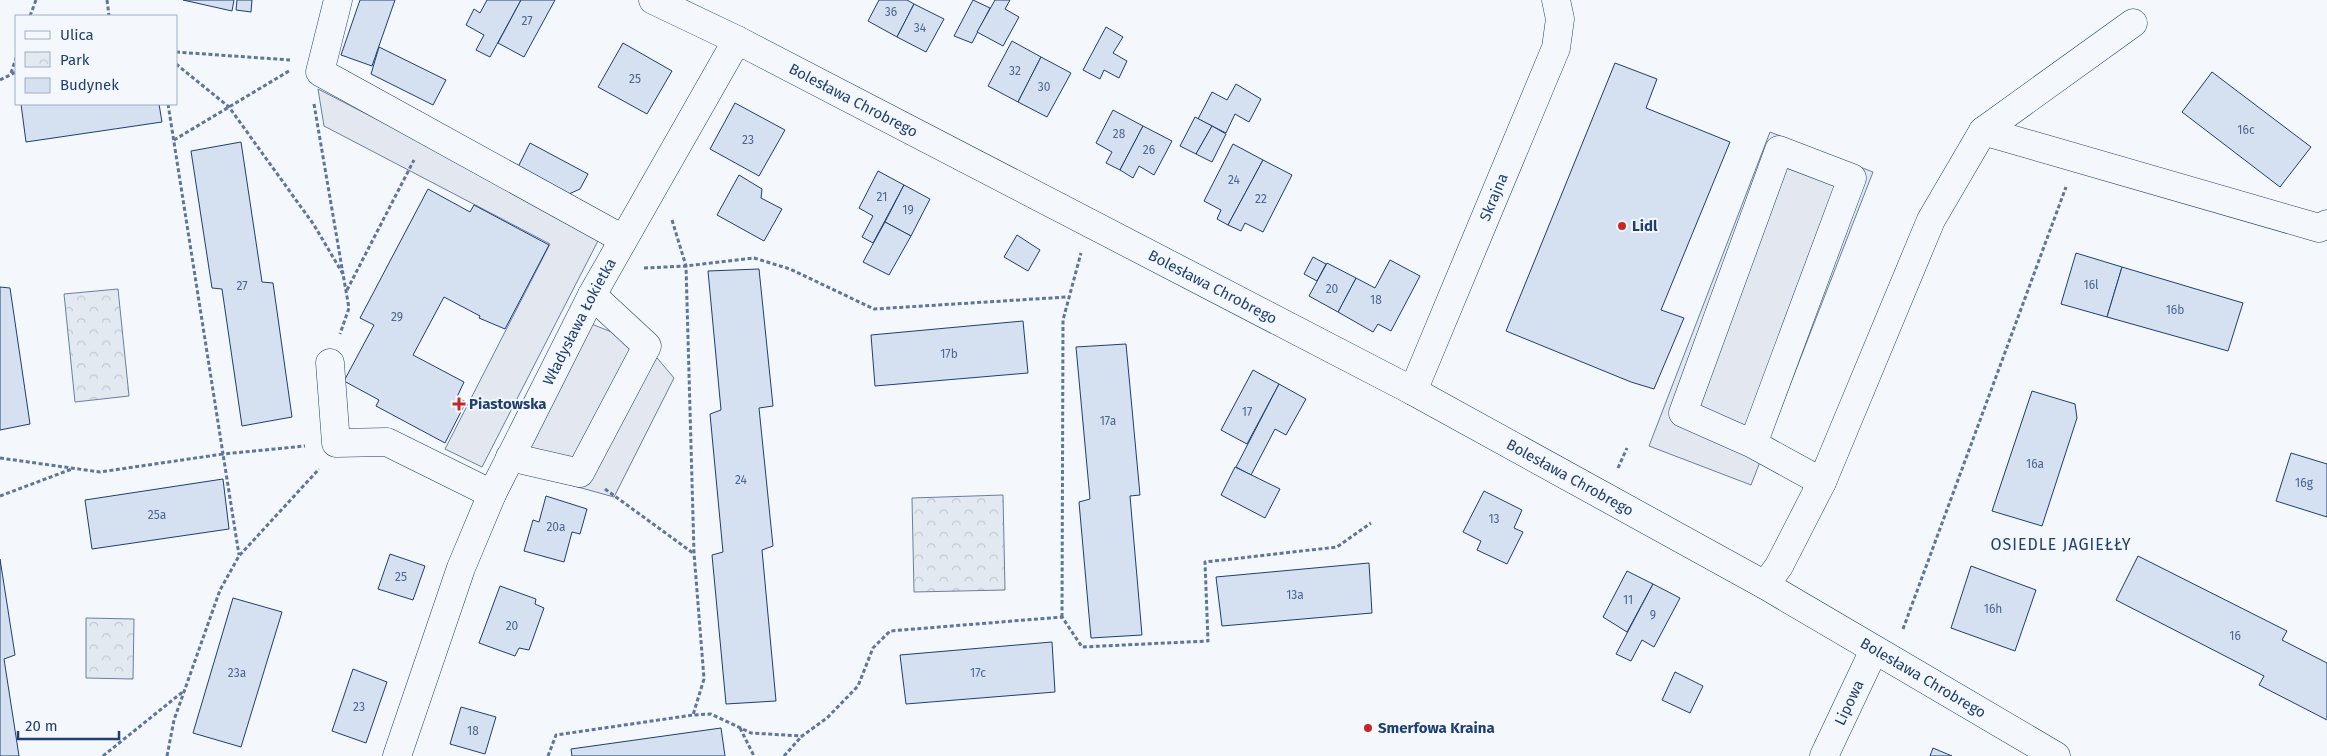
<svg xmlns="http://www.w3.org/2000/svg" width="2327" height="756" font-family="'Fira Sans',sans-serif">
  <defs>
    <pattern id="park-crowns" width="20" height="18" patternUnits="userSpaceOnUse" patternTransform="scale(1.25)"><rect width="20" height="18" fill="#e3e9f0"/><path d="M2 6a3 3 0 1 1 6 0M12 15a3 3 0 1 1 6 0" fill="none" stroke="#c2c9d1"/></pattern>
  </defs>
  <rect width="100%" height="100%" fill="#f4f7fb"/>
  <g fill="url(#park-crowns)" stroke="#687fa3">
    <path d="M118 289 129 396 75 402 64 294Z"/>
    <path d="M1003 495 1005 590 914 592 912 498Z"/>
    <path d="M86 618 134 619 133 679 86 678Z"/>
  </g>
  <g fill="#e3e8f0" stroke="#687fa3">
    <path d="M318 89 601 235 482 467 445 449 550 244 324 126Z"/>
    <path d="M1770 132 1873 172 1751 485 1649 446Z"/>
    <path d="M589 323 647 346 674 378 614 497 516 470Z"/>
  </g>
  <g fill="#d5e0f0" stroke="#1d3f73">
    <path d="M183 0H234L232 11Z"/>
    <path d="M237 0H252L251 12 236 10Z"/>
    <path d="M360 0H395L372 66 341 55Z"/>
    <path d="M487 0H521L490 57 476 50 484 35 466 25 474 9 480 13Z"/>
    <path d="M521 0H555L524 57 498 43Z"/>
    <path d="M879 0H907L914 4 897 37 868 21Z"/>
    <path d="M973 0 990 8 972 43 954 36Z"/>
    <path d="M995 0H1010L1005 9 1019 17 1003 46 977 32Z"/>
    <path d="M914 4 944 19 926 52 897 37Z"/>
    <path d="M1106 27 1123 37 1113 53 1127 61 1119 78 1104 70 1100 79 1083 70Z"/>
    <path d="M1012 41 1041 57 1018 102 988 86Z"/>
    <path d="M623 43 672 71 647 114 598 87Z"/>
    <path d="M379 47 446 80 433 105 371 74Z"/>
    <path d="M1041 57 1071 73 1047 117 1018 102Z"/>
    <path d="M1615 63 1657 79 1646 108 1730 142 1661 310 1684 318 1654 389 1631 382 1506 331Z"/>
    <path d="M2212 72 2311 147 2280 187 2182 112Z"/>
    <path d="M1236 84 1261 99 1249 122 1235 114 1226 133 1198 119 1212 92 1227 100Z"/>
    <path d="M735 103 785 130 759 176 710 149Z"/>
    <path d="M21 104H159L162 122 26 142Z"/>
    <path d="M1113 110 1143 126 1120 170 1106 163 1112 152 1096 143Z"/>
    <path d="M1195 117 1212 126 1196 154 1180 146Z"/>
    <path d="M1143 126 1172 141 1154 175 1139 166 1133 178 1120 170Z"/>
    <path d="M1212 126 1226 134 1212 162 1196 154Z"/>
    <path d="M241 142 262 282 273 283 292 417 242 426 222 289 212 288 191 151Z"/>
    <path d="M530 143 588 174 580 189 569 194 518 167Z"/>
    <path d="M1233 144 1263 160 1228 225 1217 219 1221 210 1204 201Z"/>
    <path d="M1263 160 1292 175 1263 232 1245 223 1241 231 1228 225Z"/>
    <path d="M878 171 904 185 873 243 862 237 873 216 859 208Z"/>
    <path d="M739 175 762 189 761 198 782 209 764 241 717 215Z"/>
    <path d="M904 185 930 199 911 236 885 222Z"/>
    <path d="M428 189 470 212 474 205 549 245 505 329 479 318 480 316 444 297 413 355 464 382 457 397 466 402 445 443 376 406 379 400 344 381 374 325 360 318Z"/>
    <path d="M885 222 911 236 889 275 863 262Z"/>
    <path d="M1017 235 1040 250 1028 271 1004 257Z"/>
    <path d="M2076 253 2122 267 2107 317 2061 304Z"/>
    <path d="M1313 257 1326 264 1317 281 1304 274Z"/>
    <path d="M1390 260 1420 276 1391 331 1378 324 1373 332 1338 312 1356 278 1375 288Z"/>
    <path d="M1327 263 1356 278 1338 312 1309 296Z"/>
    <path d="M2122 267 2243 303 2228 351 2107 317Z"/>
    <path d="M759 269 773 406 759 408 773 546 762 550 776 701 726 704 712 555 723 552 710 414 721 410 708 271Z"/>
    <path d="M0 287 10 288 30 424 0 430Z"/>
    <path d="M1023 321 1028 373 875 386 871 335Z"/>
    <path d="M1126 344 1140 495 1130 496 1142 635 1091 638 1079 502 1090 499 1076 347Z"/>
    <path d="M1253 370 1279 384 1247 444 1221 430Z"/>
    <path d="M1279 384 1306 399 1286 435 1275 429 1251 475 1236 467Z"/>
    <path d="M2032 391 2075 404 2077 418 2042 526 1992 511Z"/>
    <path d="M2291 453 2327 464V517L2276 501Z"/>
    <path d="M1235 467 1280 489 1265 518 1221 495Z"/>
    <path d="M223 479 229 529 92 549 85 500Z"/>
    <path d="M1484 491 1522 510 1514 528 1523 532 1507 564 1477 550 1481 541 1463 532Z"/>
    <path d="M546 496 587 509 580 534 572 532 564 562 524 551 533 520 539 522Z"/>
    <path d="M390 554 425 566 413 600 378 589Z"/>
    <path d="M2138 556 2287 631 2282 640 2327 663V720L2259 685 2264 676 2116 600Z"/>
    <path d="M0 559 15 655 4 659 19 756H0Z"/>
    <path d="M1369 563 1372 613 1222 626 1216 577Z"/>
    <path d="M1971 566 2036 590 2015 651 1951 628Z"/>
    <path d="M1627 571 1653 584 1627 632 1603 617Z"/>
    <path d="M1653 584 1680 598 1654 647 1642 640 1631 661 1616 654Z"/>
    <path d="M500 586 536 599 535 604 544 608 529 650 519 648 515 656 479 643Z"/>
    <path d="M233 598 282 612 241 747 193 733Z"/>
    <path d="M1052 642 1055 692 906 704 900 655Z"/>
    <path d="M353 669 387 682 366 743 332 731Z"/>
    <path d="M1675 672 1703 686 1690 713 1662 700Z"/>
    <path d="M461 707 496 717 485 754 450 744Z"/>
    <path d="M721 728 725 756H572L571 749Z"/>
    <path d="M1933 748 1952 756H1930Z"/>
  </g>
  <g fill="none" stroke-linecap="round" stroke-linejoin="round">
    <defs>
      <g id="minor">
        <path d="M338 0 320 72 623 239"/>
        <path id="s1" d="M653 0 737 40 1413 391 1765 585 2056 756"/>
        <path d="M1983 131 2133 23"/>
        <path d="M330 363 336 443 387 442 492 494"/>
        <path id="s2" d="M1413 391 1556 48 1560 19 1556 0"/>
        <path d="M1753 444 1852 178 1779 150 1683 413 1753 444 1822 482"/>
        <path d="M510 457 580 473 647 346 592 295"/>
        <path d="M1765 585 1779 566 1822 482 1931 220 1983 131 2319 228 2327 224"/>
        <path id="s3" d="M397 756 461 568 492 494 592 295 737 40"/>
        <path id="s4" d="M1824 756 1874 650"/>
      </g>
    </defs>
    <use href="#minor" stroke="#1d3f73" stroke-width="29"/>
    <g stroke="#5e769c" stroke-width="3" stroke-dasharray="4 2.5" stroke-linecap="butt">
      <path d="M107 0 109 16"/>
      <path d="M30 16 36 0"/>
      <path d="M176 52 290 60"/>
      <path d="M176 64 229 107 314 225 343 274 349 308 340 334"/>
      <path d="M11 73 16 58"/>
      <path d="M0 80 16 72"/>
      <path d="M168 104 223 454 305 446"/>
      <path d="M314 104 343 274"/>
      <path d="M174 140 289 71"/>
      <path d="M672 220 686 266 694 553 704 679 693 715"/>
      <path d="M644 268 686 266 754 258 790 269 874 309 1067 297"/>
      <path d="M347 290 414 160"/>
      <path d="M0 458 100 472 223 454 239 555"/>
      <path d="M1618 468 1627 448"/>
      <path d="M605 489 693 553"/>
      <path d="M0 496 72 469"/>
      <path d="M1062 617 1063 320 1081 253"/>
      <path d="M1903 629 2066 187"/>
      <path d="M740 728 754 756"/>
      <path d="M103 756 185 690"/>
      <path d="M167 756 174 720 220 590 239 556 319 469"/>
      <path d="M548 756 556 735 693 715 711 714 751 733 802 736 827 718 858 686 873 648 890 631 1062 617 1082 647 1208 641 1205 562 1337 547 1371 523"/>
      <path d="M784 756 802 736"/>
    </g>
    <use href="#minor" stroke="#f4f7fb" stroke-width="28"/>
  </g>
  <g fill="#c62828" stroke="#f4f7fb" stroke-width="2">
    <circle cx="1622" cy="226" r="5"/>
    <path d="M456.5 396.5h5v5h5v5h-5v5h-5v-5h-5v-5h5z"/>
    <circle cx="1368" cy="728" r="5"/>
  </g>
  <g text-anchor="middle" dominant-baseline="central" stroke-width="4" stroke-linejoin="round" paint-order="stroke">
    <g font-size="12" fill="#4b6792">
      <text x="891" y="12">36</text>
      <text x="527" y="21">27</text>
      <text x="920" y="28">34</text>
      <text x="1015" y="71">32</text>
      <text x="635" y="79">25</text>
      <text x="1044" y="87">30</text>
      <text x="2246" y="130">16c</text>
      <text x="1119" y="134">28</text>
      <text x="748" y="140">23</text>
      <text x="1149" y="150">26</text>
      <text x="1234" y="180">24</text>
      <text x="882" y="197">21</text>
      <text x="1261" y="199">22</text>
      <text x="908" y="210">19</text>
      <text x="2091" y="285">16l</text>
      <text x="242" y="286">27</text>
      <text x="1332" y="289">20</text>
      <text x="1376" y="300">18</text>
      <text x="2175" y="310">16b</text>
      <text x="397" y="317">29</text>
      <text x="949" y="354">17b</text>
      <text x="1247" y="412">17</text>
      <text x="1108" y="421">17a</text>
      <text x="2035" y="464">16a</text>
      <text x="741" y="480">24</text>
      <text x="2304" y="483">16g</text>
      <text x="157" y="515">25a</text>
      <text x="1494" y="519">13</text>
      <text x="556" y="527">20a</text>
      <text x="401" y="577">25</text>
      <text x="1295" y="595">13a</text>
      <text x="1628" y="600">11</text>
      <text x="1993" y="609">16h</text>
      <text x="1653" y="615">9</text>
      <text x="512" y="626">20</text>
      <text x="2235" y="636">16</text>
      <text x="237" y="673">23a</text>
      <text x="978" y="673">17c</text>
      <text x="359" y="707">23</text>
      <text x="473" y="731">18</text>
    </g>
    <g font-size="15" fill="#1d3f73" stroke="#f4f7fb">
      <text stroke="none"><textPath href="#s1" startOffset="224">Bolesława Chrobrego</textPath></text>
      <text stroke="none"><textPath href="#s2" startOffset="210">Skrajna</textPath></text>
      <text stroke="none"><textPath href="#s1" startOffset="629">Bolesława Chrobrego</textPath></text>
      <text stroke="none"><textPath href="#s3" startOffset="472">Władysława Łokietka</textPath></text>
      <text stroke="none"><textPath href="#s1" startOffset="1034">Bolesława Chrobrego</textPath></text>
      <text stroke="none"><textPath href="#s1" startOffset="1440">Bolesława Chrobrego</textPath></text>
      <text stroke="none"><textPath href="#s4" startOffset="59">Lipowa</textPath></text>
    </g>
    <g font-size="15" font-weight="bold" fill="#1d3f73" stroke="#f4f7fb" text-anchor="start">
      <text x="1632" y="226">Lidl</text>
      <text x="469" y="404">Piastowska</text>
      <text x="1378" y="728">Smerfowa Kraina</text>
    </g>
    <g font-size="16" letter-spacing="1" fill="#1d3f73" stroke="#f4f7fb">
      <text x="2061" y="544">OSIEDLE JAGIEŁŁY</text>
    </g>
  </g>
  <rect x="15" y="15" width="162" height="90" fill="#f4f7fb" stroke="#9eadc5"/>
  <rect x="25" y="31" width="25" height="8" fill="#f4f7fb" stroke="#9eadc5"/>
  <text x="60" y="40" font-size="15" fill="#1d3f73">Ulica</text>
  <rect x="25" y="52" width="25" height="15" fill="url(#park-crowns)" stroke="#9eadc5"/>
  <text x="60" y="65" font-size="15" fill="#1d3f73">Park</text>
  <rect x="25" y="78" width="25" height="15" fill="#d5e0f0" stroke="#9eadc5"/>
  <text x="60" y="90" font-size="15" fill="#1d3f73">Budynek</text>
  <path d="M18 731v8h101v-8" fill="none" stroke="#1d3f73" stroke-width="2.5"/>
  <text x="25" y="731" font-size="15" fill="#1d3f73" stroke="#f4f7fb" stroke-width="4" paint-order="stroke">20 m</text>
</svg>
